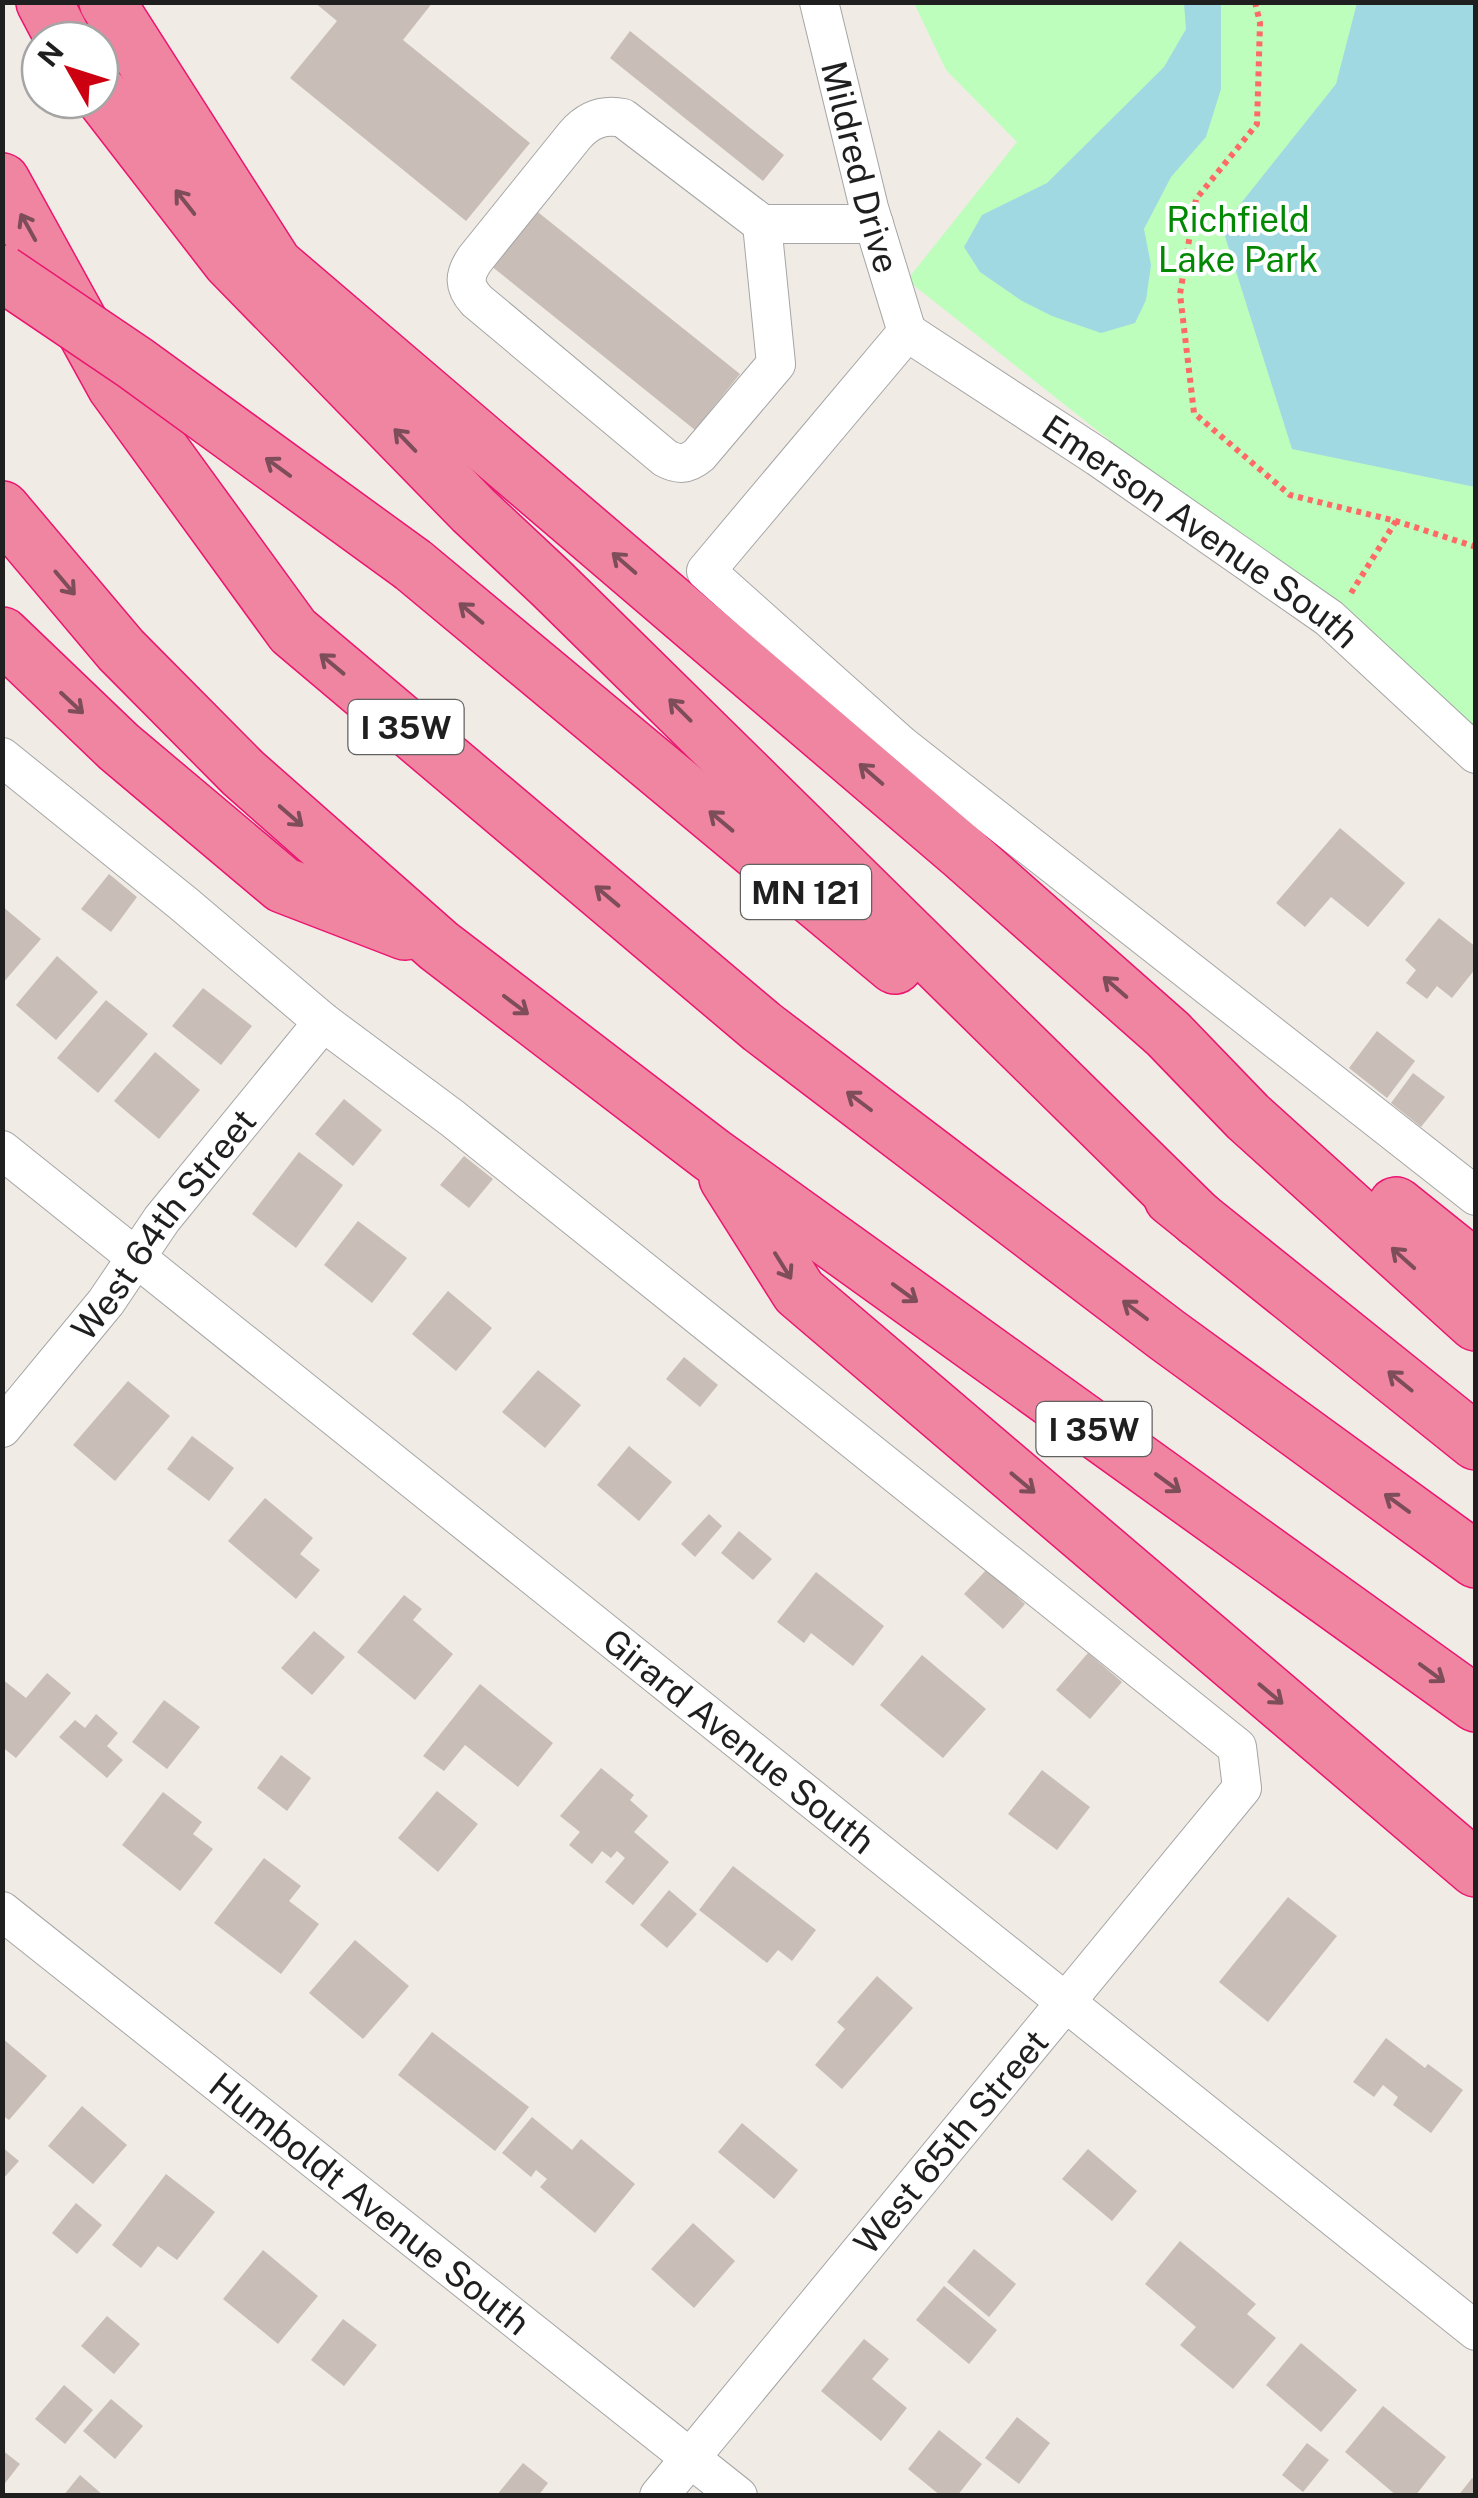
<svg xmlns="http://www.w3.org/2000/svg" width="1478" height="2498" font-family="'Public Sans',sans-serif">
  <rect width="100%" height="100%" fill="#f0ebe4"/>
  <path fill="#bdfebd" d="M914 3H1475V729L907 280 1017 142 946 70Z"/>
  <g fill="#a0d9e2">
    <path d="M1184 3H1221V89L1206 137 1171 177 1144 229 1151 265 1146 300 1135 323 1101 333 1052 316 1022 301 980 272 964 247 982 215 1047 183 1164 67 1186 29Z"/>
    <path d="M1357 3H1475V487L1292 449 1222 227 1336 84Z"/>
  </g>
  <g fill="#c9bdb7">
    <path d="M314 2H433L403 40 530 143 466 221 290 78 337 21Z"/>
    <path d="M630 31 784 155 763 181 610 58Z"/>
    <path d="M534 209 740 374 695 430 490 265Z"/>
    <path d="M1340 828 1405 883 1368 927 1331 897 1305 927 1276 903Z"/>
    <path d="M109 874 137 897 111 932 81 909Z"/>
    <path d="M2 906 41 939 2 984Z"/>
    <path d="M1439 918 1476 947V968L1452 998 1437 986 1427 999 1406 983 1416 970 1405 960Z"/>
    <path d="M57 956 98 992 56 1040 16 1005Z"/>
    <path d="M203 988 252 1026 221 1065 172 1026Z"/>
    <path d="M106 1000 148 1034 98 1093 57 1058Z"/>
    <path d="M1377 1031 1415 1061 1387 1098 1349 1068Z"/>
    <path d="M155 1052 200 1090 159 1139 114 1101Z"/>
    <path d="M1413 1073 1445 1097 1421 1127 1391 1103Z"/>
    <path d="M344 1099 382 1130 353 1166 315 1134Z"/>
    <path d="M299 1152 343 1185 296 1248 252 1214Z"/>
    <path d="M464 1156 493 1179 469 1208 440 1185Z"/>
    <path d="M358 1221 407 1258 372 1303 324 1265Z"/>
    <path d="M448 1291 492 1328 456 1371 412 1334Z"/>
    <path d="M684 1357 718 1385 700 1407 666 1379Z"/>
    <path d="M538 1370 581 1405 545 1448 502 1412Z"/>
    <path d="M128 1381 170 1416 115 1481 73 1445Z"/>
    <path d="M192 1436 234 1468 209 1501 167 1469Z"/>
    <path d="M629 1446 672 1482 639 1521 597 1485Z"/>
    <path d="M265 1498 313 1538 300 1554 320 1570 296 1599 228 1541Z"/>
    <path d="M709 1514 722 1526 695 1557 681 1544Z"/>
    <path d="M739 1531 772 1559 753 1580 721 1553Z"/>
    <path d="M987 1569 1025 1604 1003 1629 964 1594Z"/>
    <path d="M816 1572 884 1626 853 1666 811 1633 804 1643 777 1622Z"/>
    <path d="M404 1595 422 1609 413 1620 453 1654 415 1700 357 1652Z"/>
    <path d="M314 1631 345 1657 312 1695 281 1668Z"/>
    <path d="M1088 1653 1122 1682 1090 1719 1056 1690Z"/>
    <path d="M922 1655 986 1709 943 1758 880 1705Z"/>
    <path d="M47 1673 71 1693 16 1758 2 1747V1679L26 1698Z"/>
    <path d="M480 1684 553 1743 518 1787 465 1745 444 1771 423 1756Z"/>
    <path d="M164 1700 200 1727 167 1769 132 1742Z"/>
    <path d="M96 1714 118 1733 107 1746 123 1760 107 1778 59 1737 75 1720 85 1728Z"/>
    <path d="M281 1755 311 1778 287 1811 257 1788Z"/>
    <path d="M601 1768 634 1795 630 1800 648 1816 634 1832 669 1862 633 1905 605 1882 625 1858 617 1851 611 1858 602 1851 592 1864 569 1845 580 1832 560 1816Z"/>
    <path d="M1042 1770 1090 1807 1057 1850 1008 1814Z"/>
    <path d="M437 1791 478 1824 438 1872 398 1838Z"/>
    <path d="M163 1792 202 1822 193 1834 213 1849 180 1891 122 1845Z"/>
    <path d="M264 1858 301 1886 289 1901 319 1924 281 1974 214 1923Z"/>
    <path d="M733 1866 816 1930 792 1961 778 1950 767 1963 699 1910Z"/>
    <path d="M669 1890 697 1914 667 1948 640 1925Z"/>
    <path d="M1288 1897 1337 1936 1268 2022 1219 1982Z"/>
    <path d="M355 1940 409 1986 363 2039 309 1993Z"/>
    <path d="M877 1976 913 2008 842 2089 815 2065 845 2029 837 2022Z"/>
    <path d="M432 2032 529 2107 495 2151 398 2075Z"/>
    <path d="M2 2038 47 2076 9 2120 2 2115Z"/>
    <path d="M1386 2038 1425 2068 1428 2064 1463 2090 1431 2133 1393 2105 1398 2097 1383 2085 1374 2097 1353 2082Z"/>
    <path d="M82 2106 127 2145 93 2184 48 2146Z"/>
    <path d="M532 2117 572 2150 581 2139 635 2184 595 2233 540 2187 547 2179 536 2170 531 2177 502 2153Z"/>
    <path d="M742 2123 798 2170 774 2199 718 2152Z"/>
    <path d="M2 2147 19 2161 2 2180Z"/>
    <path d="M1088 2149 1137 2191 1112 2221 1062 2179Z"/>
    <path d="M166 2174 215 2212 177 2260 158 2246 141 2268 112 2245Z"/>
    <path d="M76 2203 102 2225 77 2254 52 2233Z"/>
    <path d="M693 2223 735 2261 694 2308 651 2269Z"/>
    <path d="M1180 2241 1256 2304 1247 2314 1276 2338 1233 2389 1180 2345 1196 2327 1145 2284Z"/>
    <path d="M974 2249 1016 2284 989 2317 947 2282Z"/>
    <path d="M263 2250 318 2296 278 2344 223 2299Z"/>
    <path d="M944 2286 997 2330 969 2364 916 2320Z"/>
    <path d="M107 2316 140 2344 114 2374 81 2346Z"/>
    <path d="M343 2319 377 2345 344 2386 311 2360Z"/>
    <path d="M864 2339 889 2359 872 2379 907 2408 881 2441 821 2391Z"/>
    <path d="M1301 2343 1357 2390 1321 2432 1266 2385Z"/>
    <path d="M64 2385 93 2410 65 2444 35 2419Z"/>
    <path d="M111 2399 143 2426 115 2459 83 2431Z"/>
    <path d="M1383 2406 1446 2457 1415 2496H1397L1345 2452Z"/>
    <path d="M1017 2417 1050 2443 1019 2484 985 2458Z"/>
    <path d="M939 2430 982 2464 957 2496H941L908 2469Z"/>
    <path d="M1307 2443 1329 2460 1303 2492 1282 2475Z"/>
    <path d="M2 2450 20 2464 2 2487Z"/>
    <path d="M523 2463 548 2483 538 2496H496Z"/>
    <path d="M80 2475 104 2496H63Z"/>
    <path d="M1472 2478 1476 2481V2496H1458Z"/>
  </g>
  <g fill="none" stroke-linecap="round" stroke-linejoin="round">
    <defs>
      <g id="minor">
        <path id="s1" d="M819 2 869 208 907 332"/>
        <path d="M762 224 776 364 699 455C687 465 678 465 665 458L477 301C463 286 464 275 475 259L575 135C588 120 603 114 623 118L762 224H874"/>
        <path d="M907 332 706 571 901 745 1476 1196"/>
        <path id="s2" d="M907 332 1098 457 1329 618 1476 754"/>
        <path d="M2 757 184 904 323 1022 452 1118 1237 1747 1242 1788 659 2496"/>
        <path id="s3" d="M2 1150 1476 2331"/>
        <path id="s4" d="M2 1428 106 1302 162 1219 323 1022"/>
        <path id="s5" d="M2 1911 738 2496"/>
      </g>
      <g id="highway">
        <path d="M44 2 64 40"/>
        <path d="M107 2 275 265 962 852 1168 1034 1248 1117 1476 1323"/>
        <path d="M100 93 230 261 473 510 552 584 1199 1220"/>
        <path d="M2 181 115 386 293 631 762 1027 1167 1335 1476 1560"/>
        <path d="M2 509 121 650 243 773 439 946 712 1155 1476 1704"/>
        <path d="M413 565 895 966"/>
        <path d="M2 635 119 747 283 885 405 932"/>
        <path d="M727 1178 799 1292 1476 1869"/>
        <path d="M1172 1198 1476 1442"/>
        <path d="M1396 1205 1476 1269"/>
      </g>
    </defs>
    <use href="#minor" stroke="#a6a6a6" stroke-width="40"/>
    <use href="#highway" stroke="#eb1570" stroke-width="58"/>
    <g stroke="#ff6a66" stroke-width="6" stroke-dasharray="5 5" stroke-linecap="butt">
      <path d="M1255 2 1260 23 1257 124 1196 199 1180 294 1194 413 1290 495 1396 521 1476 547"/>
      <path d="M1351 593 1396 521"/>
    </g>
    <use href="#minor" stroke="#fff" stroke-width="38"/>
    <use href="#highway" stroke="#ef85a1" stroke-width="55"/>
    <defs>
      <path id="highway-bridge" d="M2 273 135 363 413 565"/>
    </defs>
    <use href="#highway-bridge" stroke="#eb1570" stroke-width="58" stroke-linecap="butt"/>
    <use href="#highway-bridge" stroke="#ef85a1" stroke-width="55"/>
  </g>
  <defs><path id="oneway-shaft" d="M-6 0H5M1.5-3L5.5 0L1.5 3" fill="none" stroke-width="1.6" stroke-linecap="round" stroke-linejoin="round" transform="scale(2.5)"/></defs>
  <g stroke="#7d4d5a">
    <use href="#oneway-shaft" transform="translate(185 202) rotate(-128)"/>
    <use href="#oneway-shaft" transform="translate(28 227) rotate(-119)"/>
    <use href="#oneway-shaft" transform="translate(405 440) rotate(-134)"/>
    <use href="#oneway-shaft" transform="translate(278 467) rotate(-144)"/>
    <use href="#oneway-shaft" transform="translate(624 563) rotate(-139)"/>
    <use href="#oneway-shaft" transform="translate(65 583) rotate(50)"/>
    <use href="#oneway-shaft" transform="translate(471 613) rotate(-140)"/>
    <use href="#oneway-shaft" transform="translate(332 664) rotate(-140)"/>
    <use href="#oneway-shaft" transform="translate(72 703) rotate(43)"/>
    <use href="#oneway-shaft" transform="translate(680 710) rotate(-135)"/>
    <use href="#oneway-shaft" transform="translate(871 774) rotate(-139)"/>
    <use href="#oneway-shaft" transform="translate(291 816) rotate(41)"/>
    <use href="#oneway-shaft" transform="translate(721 821) rotate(-140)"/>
    <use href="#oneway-shaft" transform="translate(607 896) rotate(-140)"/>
    <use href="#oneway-shaft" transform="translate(1115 987) rotate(-139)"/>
    <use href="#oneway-shaft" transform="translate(516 1005) rotate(37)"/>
    <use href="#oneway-shaft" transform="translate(859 1101) rotate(-143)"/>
    <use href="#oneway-shaft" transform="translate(1403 1258) rotate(-138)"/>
    <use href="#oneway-shaft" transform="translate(783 1266) rotate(58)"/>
    <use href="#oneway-shaft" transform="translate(905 1293) rotate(36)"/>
    <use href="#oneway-shaft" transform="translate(1135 1310) rotate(-143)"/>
    <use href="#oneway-shaft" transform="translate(1400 1381) rotate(-141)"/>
    <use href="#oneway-shaft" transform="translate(1023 1483) rotate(40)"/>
    <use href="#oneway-shaft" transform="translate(1168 1483) rotate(36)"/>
    <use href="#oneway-shaft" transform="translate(1397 1503) rotate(-144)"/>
    <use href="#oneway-shaft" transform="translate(1432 1673) rotate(36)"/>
    <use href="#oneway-shaft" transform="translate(1271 1694) rotate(40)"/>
  </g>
  <g text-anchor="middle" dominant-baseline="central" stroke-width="8" stroke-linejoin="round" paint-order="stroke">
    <g fill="#fff" stroke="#626262" stroke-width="2.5">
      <rect x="348.5" y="700" width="115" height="54" rx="8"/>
      <rect x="741" y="865" width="130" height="54" rx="8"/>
      <rect x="1036.5" y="1402" width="115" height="54" rx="8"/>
    </g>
    <g font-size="32" font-weight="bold" fill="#1f1f1f">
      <text x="406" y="727">I 35W</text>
      <text x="806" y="892">MN 121</text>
      <text x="1094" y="1429">I 35W</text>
    </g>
    <g font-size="35" fill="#1f1f1f" stroke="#fff">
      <text stroke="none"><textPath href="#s1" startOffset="170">Mildred Drive</textPath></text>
      <text stroke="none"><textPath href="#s2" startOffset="355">Emerson Avenue South</textPath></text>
      <text stroke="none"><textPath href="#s4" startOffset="260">West 64th Street</textPath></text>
      <text stroke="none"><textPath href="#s3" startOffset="945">Girard Avenue South</textPath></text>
      <text transform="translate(951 2142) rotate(-50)">West 65th Street</text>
      <text stroke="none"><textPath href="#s5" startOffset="470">Humboldt Avenue South</textPath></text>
    </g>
    <g font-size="35" fill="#028802" stroke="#fff">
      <text x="1238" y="219">Richfield<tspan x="1238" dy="40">Lake Park</tspan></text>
    </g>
  </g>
  <rect width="1478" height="2498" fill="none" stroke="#1f1f1f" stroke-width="10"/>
  <g transform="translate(70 70) rotate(309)"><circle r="48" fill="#ffffff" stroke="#a5a5a5" stroke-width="2.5"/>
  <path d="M0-8L18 38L0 25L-18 38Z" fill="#cd0011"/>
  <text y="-15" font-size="28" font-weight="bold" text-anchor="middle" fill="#1f1f1f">N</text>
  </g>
</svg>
